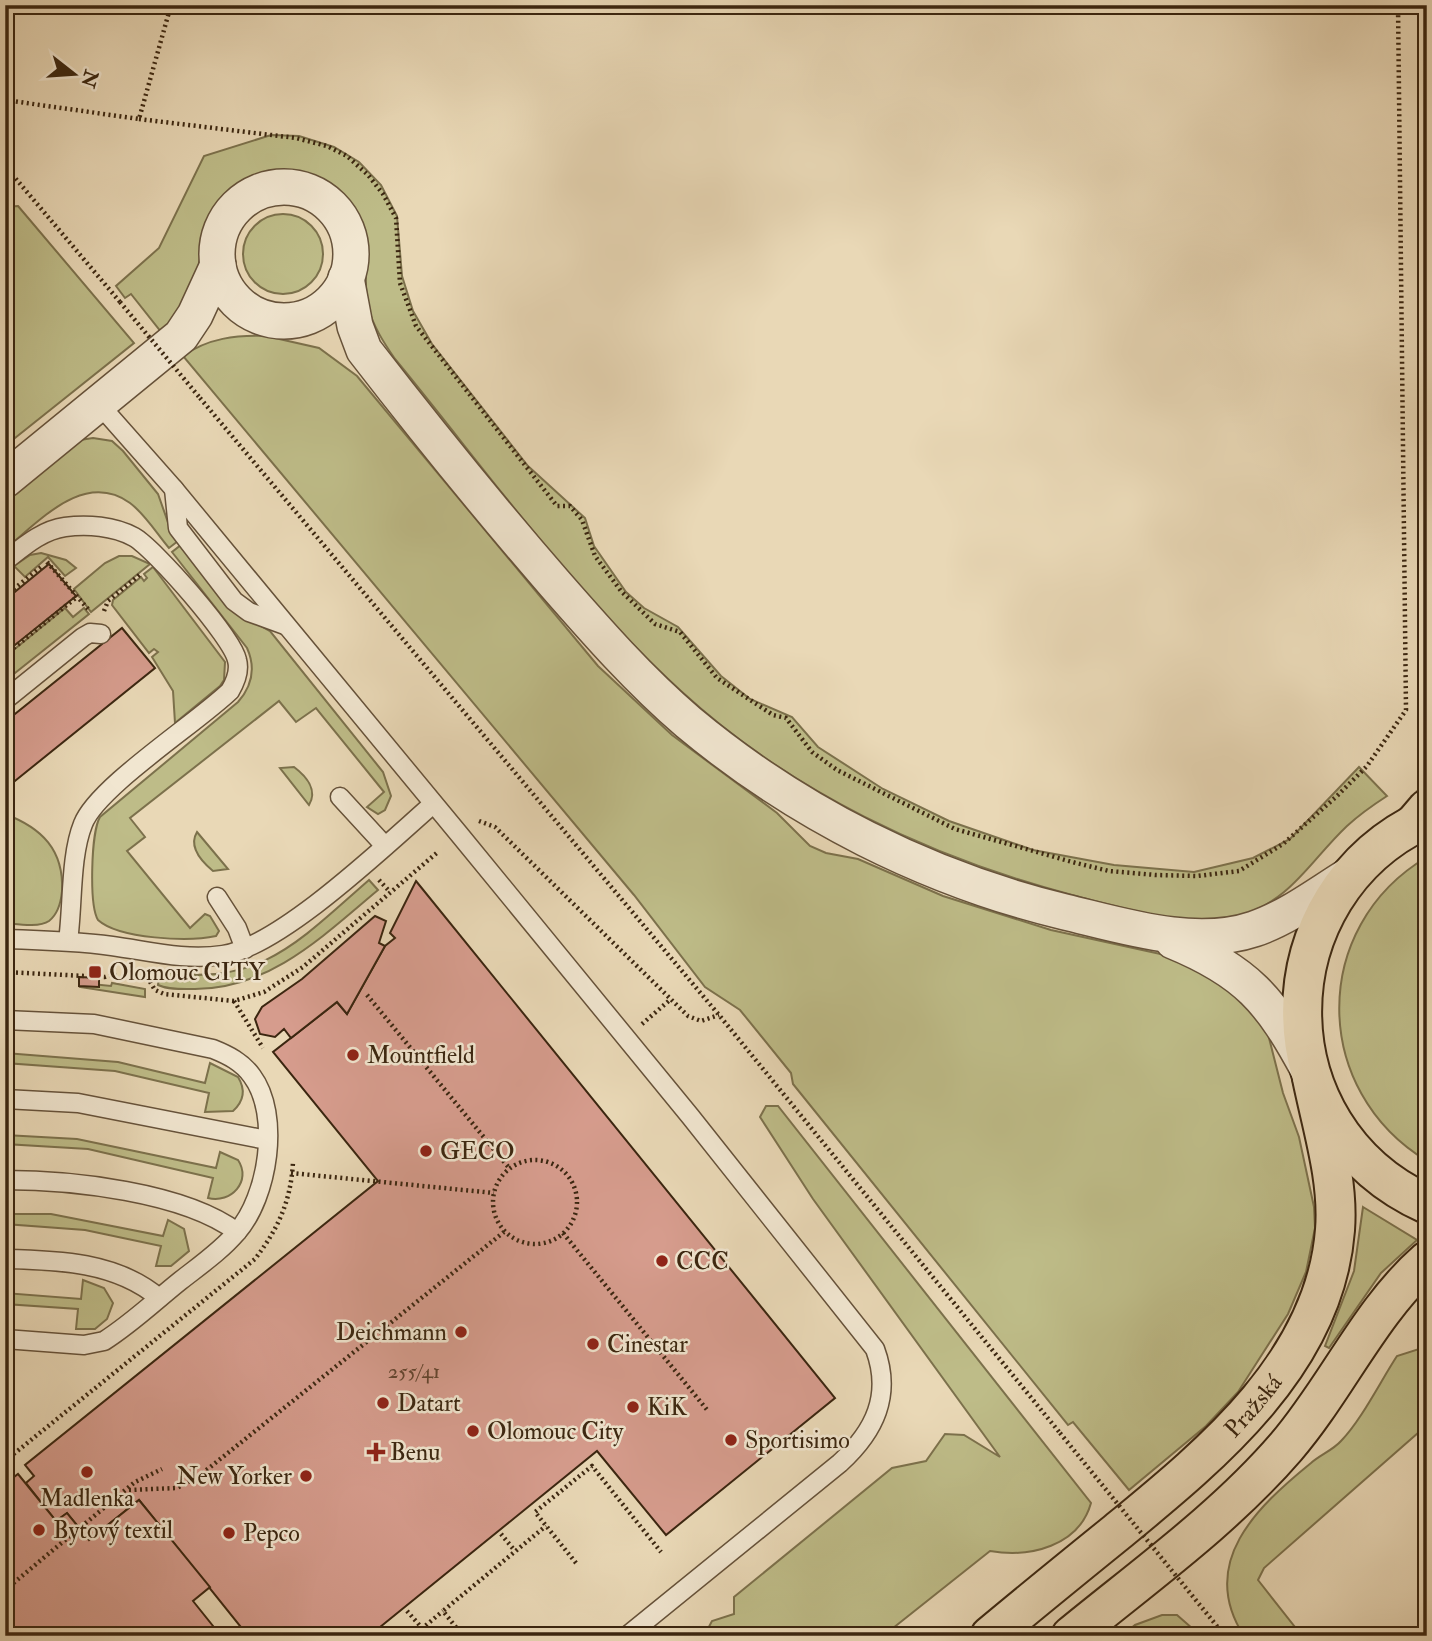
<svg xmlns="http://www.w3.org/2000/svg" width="1432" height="1641" font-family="'IM FELL Double Pica',serif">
  <rect width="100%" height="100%" fill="#e9d8b6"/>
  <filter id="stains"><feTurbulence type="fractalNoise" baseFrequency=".00286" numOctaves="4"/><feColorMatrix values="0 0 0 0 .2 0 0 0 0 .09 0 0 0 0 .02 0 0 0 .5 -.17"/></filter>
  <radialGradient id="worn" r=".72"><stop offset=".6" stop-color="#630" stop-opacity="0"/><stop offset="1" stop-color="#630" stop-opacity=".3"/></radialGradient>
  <g fill="#bebc88" stroke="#7c714c" stroke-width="2">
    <path d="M271 135 299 136 334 147 359 162 381 185 397 216 402 276 413 311 432 344 528 466 585 518 594 546 626 592 644 608 678 627 721 676 750 699 792 717 818 747 883 789 949 821 1033 850 1114 865 1194 872 1253 858 1290 839 1359 767 1387 796C1373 805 1359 815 1347 826 1309 862 1292 900 1238 917 1197 930 1114 906 1072 895 929 857 791 792 681 691 573 593 487 471 395 359 384 343 373 326 368 307 364 287 367 269 366 249 364 205 326 168 282 170 256 172 233 182 218 203 202 224 203 249 197 273 190 297 177 313 162 333L131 294 125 298 116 286 159 248 204 156Z"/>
    <path d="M18 206 134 343 5 446V207Z"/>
    <circle cx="283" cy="254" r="40"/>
    <path d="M266 336 319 348 357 376 598 666 672 735 777 813 810 846 826 853 858 859 943 896 1051 930 1165 955 1231 986 1268 1034 1283 1093 1299 1137 1314 1207 1315 1228 1306 1272 1288 1314 1238 1392 1206 1426 1129 1490 1073 1422 1068 1425 793 1084 791 1073 740 1010 705 987 634 895 183 356C208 338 236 335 266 336Z"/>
    <path d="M93 438 112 441 123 451 158 494 170 528 178 541 169 548C157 534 145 514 130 503 84 470 40 521 5 549V502L80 440Z"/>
    <path d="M181 545 239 614 270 631 383 772 391 796 385 810 378 814 367 807 384 792 316 708 296 722 279 701 130 818 145 837 127 851 190 928 205 914 210 916 219 931 216 936C189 942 119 939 98 920 89 905 91 832 100 817L238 702C252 686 256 668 247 648L172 552Z"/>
    <path d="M41 553 66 560 76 568 65 576 48 557 25 577 14 566 30 555Z"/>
    <path d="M119 556H132L150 564 91 612 74 589 105 563Z"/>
    <path d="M153 567 225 662 224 680 220 686 175 723 173 691 152 657 158 652 154 649 149 653 112 605 113 600 141 577 144 581 147 578 144 574Z"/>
    <path d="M65 608 73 617 84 608 89 614 5 681V657Z"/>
    <path d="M294 767C306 776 318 790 309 805L280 768Z"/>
    <path d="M5 814C42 828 64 850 62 891 61 902 58 914 49 921 39 928 17 924 5 923Z"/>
    <path d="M197 832 228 869 213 871C201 861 188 847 197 832Z"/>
    <path d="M1427 857V1161C1311 1091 1309 927 1427 857Z"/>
    <path d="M369 880 378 890C324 935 270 989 195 989 183 989 169 990 158 985L160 971C258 990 301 939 369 880Z"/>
    <path d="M81 983 111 986 112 983 145 989V997L80 987Z"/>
    <path d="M5 1053 118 1062 205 1083 210 1063 238 1077C246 1090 244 1101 233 1111L205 1112 209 1093 115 1071 5 1063Z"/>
    <path d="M766 1106H778L1091 1503C1079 1546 1030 1558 990 1551L883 1636H704L712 1621 734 1614V1597L892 1468 926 1461 945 1434 964 1435 1000 1457 813 1199 760 1117Z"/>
    <path d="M5 1135 77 1139 216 1168 220 1152 238 1160C252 1181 231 1204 208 1198L213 1178 88 1149 5 1144Z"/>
    <path d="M1363 1207 1417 1240 1381 1273 1329 1348 1325 1346 1354 1271Z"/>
    <path d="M5 1214H51L163 1236 168 1220 184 1229 189 1251 171 1266H156L161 1246 85 1230 5 1224Z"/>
    <path d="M83 1280 104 1288 113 1303 107 1319 95 1329H76L78 1309 5 1304V1293L81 1299Z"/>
    <path d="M1422 1348 1427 1351V1425L1264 1568 1258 1580 1302 1636H1244C1197 1563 1257 1507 1311 1463 1320 1455 1333 1450 1341 1441 1362 1419 1380 1382 1397 1356Z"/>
    <path d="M1162 1615H1177L1201 1636H1122L1135 1625Z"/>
  </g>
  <g fill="#d69c8d" stroke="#3b2610" stroke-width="2">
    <path d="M49 564 76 596 5 653V600Z"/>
    <path d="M122 628 155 668 5 789V722Z"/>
    <path d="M416 881 835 1398 666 1535 597 1451 369 1636H248L139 1500 89 1540 67 1513 56 1521 26 1483 34 1476 25 1465 378 1181 273 1052 337 1002 347 1014 385 946 395 938 390 933Z"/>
    <path d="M375 916 386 921 379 943 385 946 347 1014 337 1002 291 1038 284 1029 275 1037 260 1034 255 1019 262 1007 302 979Z"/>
    <path d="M79 977 99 978V987L79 986Z"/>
    <path d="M18 1474 56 1521 67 1513 89 1540 139 1500 210 1587 193 1601 221 1636H5V1484Z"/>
  </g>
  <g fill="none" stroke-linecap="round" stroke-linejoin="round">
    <defs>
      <g id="lane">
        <path d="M98 403 174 489 459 834 690 1116 875 1349C892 1395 875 1431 840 1463L627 1636"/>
        <path d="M174 489 178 528 234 601 249 612 285 625"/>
        <path d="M5 561C23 547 42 530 65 527 87 524 114 526 134 537 155 549 232 637 237 660 240 671 236 681 230 691 197 723 97 787 83 824 70 856 73 906 68 941"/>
        <path d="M5 700 83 637 90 633 101 634"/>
        <path d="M340 797 385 846"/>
        <path d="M217 897 237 928 245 949"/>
        <path d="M5 939C41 940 76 941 112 946 149 951 185 961 223 955 281 946 386 845 433 804"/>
        <path d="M5 1020 94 1024 213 1049C228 1055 242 1062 252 1076 281 1115 268 1197 237 1232 221 1251 199 1266 180 1281 155 1301 131 1324 104 1341L84 1345 5 1339"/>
        <path d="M5 1099 78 1103 267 1140"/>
        <path d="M5 1180C71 1180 184 1192 237 1232"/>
        <path d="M5 1259C58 1260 117 1262 159 1298"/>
      </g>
      <g id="street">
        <circle cx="284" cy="254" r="67"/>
        <path d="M346 278 355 326 364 350C425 429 489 508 555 584 597 632 639 680 688 722 797 813 928 879 1065 912 1124 926 1195 949 1254 929 1290 917 1324 890 1356 871"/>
        <path d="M5 480 181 336 195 315 218 265"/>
        <path d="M1173 941C1246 971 1271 1000 1308 1069"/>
      </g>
      <g id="primary">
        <path d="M1427 818C1261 894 1260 1129 1427 1204"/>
        <path id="s1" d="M990 1636C1032 1601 1075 1566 1117 1532 1212 1454 1325 1362 1335 1230 1339 1180 1322 1127 1312 1078"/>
        <path d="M1071 1636C1144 1576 1224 1519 1286 1447 1336 1389 1370 1311 1427 1261"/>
      </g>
      <path id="highway" d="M1415 823 1427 809"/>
    </defs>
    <use href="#lane" stroke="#66523a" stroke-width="21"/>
    <use href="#street" stroke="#66523a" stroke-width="38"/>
    <use href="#primary" stroke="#3b2610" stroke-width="42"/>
    <use href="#highway" stroke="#3b2610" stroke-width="42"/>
    <g stroke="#3b2610" stroke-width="4.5" stroke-dasharray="2 3.5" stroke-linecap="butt">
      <path d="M5 100 139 119 171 5"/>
      <path d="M139 119 296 138 327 146 347 156 368 175 383 194 396 218 400 283 416 326 557 506H570L582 520 595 556 621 591 655 624 680 632 717 678 773 715 786 718 812 752 837 770 955 829 1076 863 1109 871 1156 875 1197 876 1239 871 1283 844 1337 796 1367 766 1406 710 1398 5"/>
      <path d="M5 166 120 302"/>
      <path d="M200 398 719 1015 1060 1433"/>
      <path d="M47 562 88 609"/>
      <path d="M5 596 41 567"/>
      <path d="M104 611 108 601 142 573"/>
      <path d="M5 655 78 596"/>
      <path d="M479 821 495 827 688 1016 701 1021 719 1015"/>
      <path d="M379 880 390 892"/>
      <path d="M5 972 105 977 119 972"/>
      <path d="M147 977 155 990 164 994 234 1001 264 992 303 967 439 851"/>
      <path d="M367 995 510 1169"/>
      <path d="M234 1001 263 1048"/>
      <path d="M642 1024 671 999"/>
      <circle cx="535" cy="1202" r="42"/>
      <path d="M291 1173 494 1193"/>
      <path d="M563 1233 708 1411"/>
      <path d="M5 1442 14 1454"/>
      <path d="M5 1461 255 1259C278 1229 291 1201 293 1162"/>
      <path d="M129 1490 177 1488 199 1476 504 1232"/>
      <path d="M501 1534 515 1551"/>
      <path d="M576 1563 535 1512 592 1466 661 1552"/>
      <path d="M5 1590 135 1482 162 1469"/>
      <path d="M407 1611 422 1628"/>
      <path d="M413 1636 443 1611"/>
      <path d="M463 1636 443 1611 546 1526"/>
      <path d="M596 1636 605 1629"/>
    </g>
    <use href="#lane" stroke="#f1e6d0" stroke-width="18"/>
    <use href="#street" stroke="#f1e6d0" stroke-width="35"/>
    <use href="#primary" stroke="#e9d8b6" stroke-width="38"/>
    <use href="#highway" stroke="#e9d8b6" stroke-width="38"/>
    <g stroke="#3b2610" stroke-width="4.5" stroke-dasharray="2 3.5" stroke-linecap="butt">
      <path d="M120 302 200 398"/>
      <path d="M1060 1433 1225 1636"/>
    </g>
  </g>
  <g fill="#8f2418" stroke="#f1e6d0" stroke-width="2.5">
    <rect x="88" y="965" width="14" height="14" rx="3.5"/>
    <circle cx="353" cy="1055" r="7"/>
    <circle cx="426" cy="1151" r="7"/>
    <circle cx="662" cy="1261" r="7"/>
    <circle cx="461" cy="1332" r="7"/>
    <circle cx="593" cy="1344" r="7"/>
    <circle cx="383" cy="1403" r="7"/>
    <circle cx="633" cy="1407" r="7"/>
    <circle cx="473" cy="1431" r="7"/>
    <circle cx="731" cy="1440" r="7"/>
    <path d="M372.5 1441.5h7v7h7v7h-7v7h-7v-7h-7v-7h7z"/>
    <circle cx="87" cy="1472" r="7"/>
    <circle cx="306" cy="1476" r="7"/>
    <circle cx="39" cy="1530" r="7"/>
    <circle cx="229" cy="1533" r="7"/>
  </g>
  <g text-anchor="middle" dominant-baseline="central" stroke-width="5" stroke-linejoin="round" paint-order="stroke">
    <g font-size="21" fill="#62442f">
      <text x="414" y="1371">255/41</text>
    </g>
    <g font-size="24" fill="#3b2610" stroke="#f1e6d0" text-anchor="start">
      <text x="109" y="972">Olomouc CITY</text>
      <text x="367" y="1055">Mountfield</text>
      <text x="440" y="1151">GECO</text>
      <text x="676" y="1261">CCC</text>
      <text x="447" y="1332" text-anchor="end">Deichmann</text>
      <text x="607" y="1344">Cinestar</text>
      <text x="397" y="1403">Datart</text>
      <text x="647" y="1407">KiK</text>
      <text x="487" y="1431">Olomouc City</text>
      <text x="745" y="1440">Sportisimo</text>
      <text x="390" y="1452">Benu</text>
      <text x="292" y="1476" text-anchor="end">New Yorker</text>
      <text x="87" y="1498" text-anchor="middle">Madlenka</text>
      <text x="53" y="1530">Bytový textil</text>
      <text x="243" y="1533">Pepco</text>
    </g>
    <g font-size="24" fill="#3b2610" stroke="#f1e6d0">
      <text stroke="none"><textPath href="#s1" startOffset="350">Pražská</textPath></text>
    </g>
  </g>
  <rect width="1432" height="1641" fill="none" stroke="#e9d8b6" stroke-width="28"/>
  <rect x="7" y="7" width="1418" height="1627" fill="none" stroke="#3b2610" stroke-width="3.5"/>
  <rect x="14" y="14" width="1404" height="1613" fill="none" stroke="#3b2610" stroke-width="2"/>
  <g transform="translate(74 74) rotate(107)" stroke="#f1e6d0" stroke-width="5" paint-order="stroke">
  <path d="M0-5L12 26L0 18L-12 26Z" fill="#3b2610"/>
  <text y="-10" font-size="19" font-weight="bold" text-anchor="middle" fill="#3b2610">N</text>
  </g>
  <rect width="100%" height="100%" filter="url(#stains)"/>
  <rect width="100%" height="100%" fill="url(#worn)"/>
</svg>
